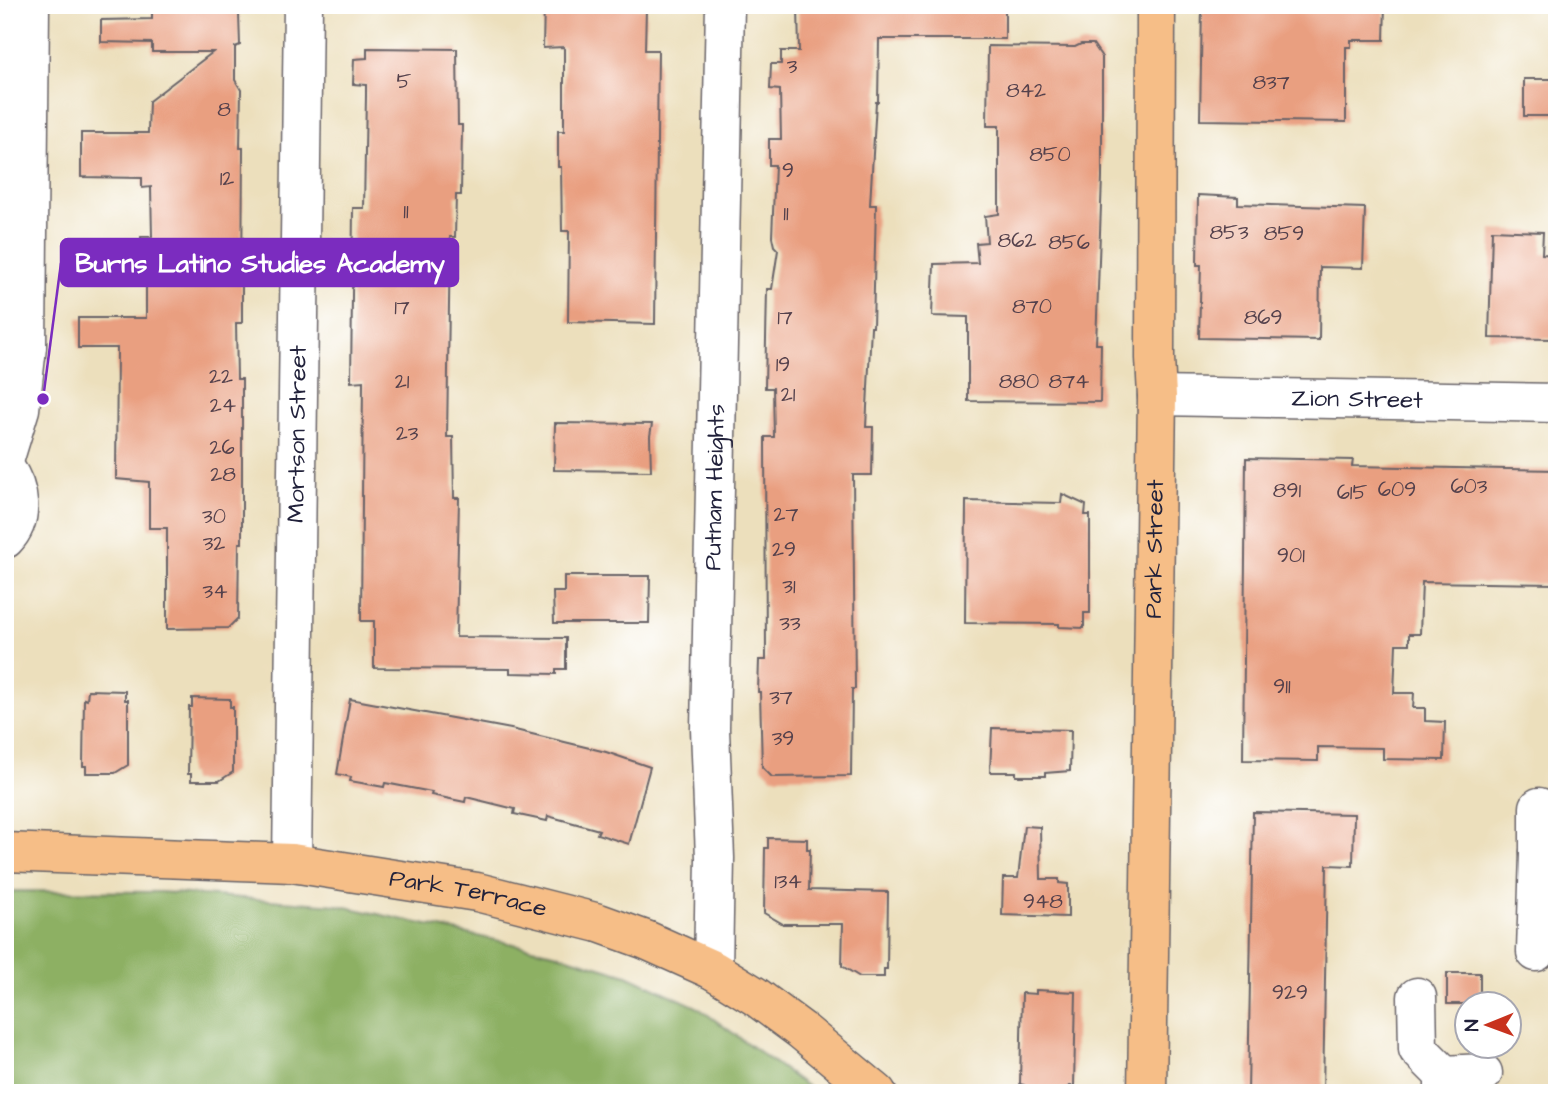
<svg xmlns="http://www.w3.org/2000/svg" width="1562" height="1098" font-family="'Architects Daughter',sans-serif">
  <rect width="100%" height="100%" fill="#fff"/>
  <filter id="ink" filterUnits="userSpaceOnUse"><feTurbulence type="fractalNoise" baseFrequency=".0143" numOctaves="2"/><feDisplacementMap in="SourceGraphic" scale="14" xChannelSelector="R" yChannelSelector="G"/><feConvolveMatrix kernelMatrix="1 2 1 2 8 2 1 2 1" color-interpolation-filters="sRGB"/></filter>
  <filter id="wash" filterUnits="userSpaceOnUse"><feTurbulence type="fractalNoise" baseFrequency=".00686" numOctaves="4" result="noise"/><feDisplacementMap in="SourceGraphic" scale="28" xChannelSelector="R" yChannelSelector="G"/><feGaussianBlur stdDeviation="1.57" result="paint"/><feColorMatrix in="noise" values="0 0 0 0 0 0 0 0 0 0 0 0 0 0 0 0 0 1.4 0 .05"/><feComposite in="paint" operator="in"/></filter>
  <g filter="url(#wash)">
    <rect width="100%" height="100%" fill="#ecdfbc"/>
    <path fill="#8db064" stroke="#586950" stroke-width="2" d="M5 891 161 892 337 905 554 953 627 975 697 1007 816 1093H5Z"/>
    <g id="blocks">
      <g fill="#e99f80">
        <path d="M544 5 646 8 645 50H658L655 324 568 322 569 231H562L561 167H558V131H564V47L543 48Z"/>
        <path d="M901 5H1003L1005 8V39H879L878 102H876L870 205H876L873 327H871L866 427H873L872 475H853L855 689H852L851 776 772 777 762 767 760 692H758L759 660H766L765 437H774L773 388H765L767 289H772L778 250 774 246 772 237 775 165H769V139H781L780 90 770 89 771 64H781V51H799L798 7 901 8Z"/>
        <path d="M1202 5H1385L1384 40H1351V47H1346V122L1200 120Z"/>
        <path d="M152 7H235V14H239L240 45 235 47V80L241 90 240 148H243L242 291V323H236L237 379H242V543H239L238 618 228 628 167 629V528H149V482L116 479 117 348H78V318H146V263H140L141 237H152L151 187 142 188V178L81 177V133H148L149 101 213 52H152V43L101 42V20L152 19Z"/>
        <path d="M1081 44H1093L1102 57V177L1096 344H1101L1100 402 968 401V317L932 316 934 264 978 263 976 243 987 242 985 216 999 214V126H987L988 46 1075 47Z"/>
        <path d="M367 48 457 49 458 125H462L461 195H456L455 237H450L447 437H453L454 498H459L456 637 566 638V669H556V674L510 673V669L374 668V621H361L363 381 351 382 353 208H364L366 95V85L353 84 354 59 367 58Z"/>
        <rect x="1524" y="79" width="33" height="37"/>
        <path d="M1198 195 1238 197V204L1365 208 1363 268 1320 267 1319 340 1199 338 1201 265H1197Z"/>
        <path d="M1492 230 1543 232 1542 254 1557 255V339L1489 338Z"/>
        <path d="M555 423 652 424 650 436 651 471 554 470Z"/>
        <path d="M1246 458 1353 460 1352 466 1557 470V584L1422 582 1420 634H1409V644H1396L1394 693H1414L1413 708H1425V721L1445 722 1444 760 1383 759V748L1318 747V761L1243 760Z"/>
        <path d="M1062 494 1086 505 1085 515H1090V613H1084V628L1059 627V624L965 623 966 501 1061 503Z"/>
        <path d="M564 576H650L649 623H554L553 592H564Z"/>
        <path d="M88 690 125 691V700H128V765L115 773H86V766H83L84 699 87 700Z"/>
        <path d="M192 698 230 699V707H233V772L219 781H191V774H188L189 707H192Z"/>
        <path d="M350 699 511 729 606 752 650 767 629 844 597 834 599 830 548 816 547 821 514 814 515 809 466 797 465 802 431 795 432 792 385 783 384 787 350 781 351 777 337 774Z"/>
        <path d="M992 728 1071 730 1070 771 1045 773V776H1016V772H990Z"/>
        <path d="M1253 812 1354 814 1353 866 1327 865 1323 1093H1248Z"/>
        <path d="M1024 826 1040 827 1041 879H1059V883L1068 884V917L1002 915 1003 878H1018Z"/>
        <path d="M768 838 807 839V849H810L809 890 888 892 887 969H884V977H860L842 966 843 924H783L764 913 765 848H768Z"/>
        <rect x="1447" y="973" width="33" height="31"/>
        <path d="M1036 990 1076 992 1074 1086H1069V1091L1032 1093V1091H1024V1085L1020 1084 1022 993 1036 994Z"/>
      </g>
    </g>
  </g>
  <g filter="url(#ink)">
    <use href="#blocks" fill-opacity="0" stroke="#696468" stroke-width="2"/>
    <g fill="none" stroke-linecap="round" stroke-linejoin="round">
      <defs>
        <g id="minor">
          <path id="s1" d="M1157 396 1557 403"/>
          <path d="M5 458 20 409 27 347 30 5"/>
          <path d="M5 468C20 489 25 518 5 539"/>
          <path d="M1539 852V807"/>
          <path id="s2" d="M292 863 303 5"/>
          <path d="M1536 952 1539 852H1557"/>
          <path id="s3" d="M713 970 715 858 710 729 725 5"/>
          <path d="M1417 997 1418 1049 1444 1075V1093"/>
          <path d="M1444 1075 1483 1073"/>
        </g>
        <g id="major">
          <path id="s4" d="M5 852 292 863 477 892 599 923 646 940 713 970 755 996 801 1030 877 1093"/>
          <path id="s5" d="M1147 1093 1157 396 1155 358 1156 5"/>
        </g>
      </defs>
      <use href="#minor" stroke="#696468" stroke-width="41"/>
      <use href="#major" stroke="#696468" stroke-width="41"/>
      <use href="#minor" stroke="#fff" stroke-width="38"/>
      <use href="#major" stroke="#f6be87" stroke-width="38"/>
    </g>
  </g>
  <g text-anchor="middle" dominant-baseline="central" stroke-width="6" stroke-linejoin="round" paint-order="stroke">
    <g font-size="21" fill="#54414c">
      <text x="792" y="66">3</text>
      <text x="404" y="81">5</text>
      <text x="1271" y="82">837</text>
      <text x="1026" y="90">842</text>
      <text x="224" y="109">8</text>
      <text x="1050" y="154">850</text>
      <text x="788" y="170">9</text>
      <text x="227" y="178">12</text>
      <text x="406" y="211">11</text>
      <text x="786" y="213">11</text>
      <text x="1229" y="232">853</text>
      <text x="1284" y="233">859</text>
      <text x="1017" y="240">862</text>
      <text x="1069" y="242">856</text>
      <text x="1032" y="306">870</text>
      <text x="402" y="307">17</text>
      <text x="785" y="317">17</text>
      <text x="1263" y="317">869</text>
      <text x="783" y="364">19</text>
      <text x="221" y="376">22</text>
      <text x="402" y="381">21</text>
      <text x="1019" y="381">880</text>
      <text x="1069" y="381">874</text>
      <text x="788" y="394">21</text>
      <text x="223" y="405">24</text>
      <text x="407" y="433">23</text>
      <text x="222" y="447">26</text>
      <text x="223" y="474">28</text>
      <text x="1469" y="486">603</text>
      <text x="1397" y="489">609</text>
      <text x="1287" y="490">891</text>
      <text x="1352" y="492">615</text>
      <text x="786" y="514">27</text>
      <text x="214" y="516">30</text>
      <text x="214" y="543">32</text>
      <text x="784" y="549">29</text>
      <text x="1291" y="555">901</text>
      <text x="789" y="586">31</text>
      <text x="215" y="591">34</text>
      <text x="790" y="623">33</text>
      <text x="1282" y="686">911</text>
      <text x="781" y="697">37</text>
      <text x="783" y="738">39</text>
      <text x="788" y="881">134</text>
      <text x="1043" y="901">948</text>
      <text x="1290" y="992">929</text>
    </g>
    <g font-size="24" fill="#22223b" stroke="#fff">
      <text stroke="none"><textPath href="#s1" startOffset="200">Zion Street</textPath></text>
      <text stroke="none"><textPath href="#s2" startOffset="429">Mortson Street</textPath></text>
      <text stroke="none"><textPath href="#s3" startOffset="483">Putnam Heights</textPath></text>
      <text stroke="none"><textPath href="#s5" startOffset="544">Park Street</textPath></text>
      <text stroke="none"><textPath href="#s4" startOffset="466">Park Terrace</textPath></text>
    </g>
  </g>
  <path fill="none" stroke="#7b2cbf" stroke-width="2.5" d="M43 399L61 263"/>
  <circle fill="#7b2cbf" stroke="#fff" stroke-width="2.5" cx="43" cy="399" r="7"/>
  <rect fill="#7b2cbf" stroke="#7b2cbf" stroke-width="2.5" x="61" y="239" width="397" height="47" rx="7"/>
  <g font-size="26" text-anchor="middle" font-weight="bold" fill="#fff">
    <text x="260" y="272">Burns Latino Studies Academy</text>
  </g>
  <rect width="1562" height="1098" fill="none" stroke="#fff" stroke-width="28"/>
  <g transform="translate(1488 1025) rotate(269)"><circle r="33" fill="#ffffff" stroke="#a7a7b1" stroke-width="2"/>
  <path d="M0-5L12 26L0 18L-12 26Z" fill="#c8321e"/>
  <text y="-10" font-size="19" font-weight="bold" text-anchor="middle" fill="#22223b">N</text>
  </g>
</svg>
